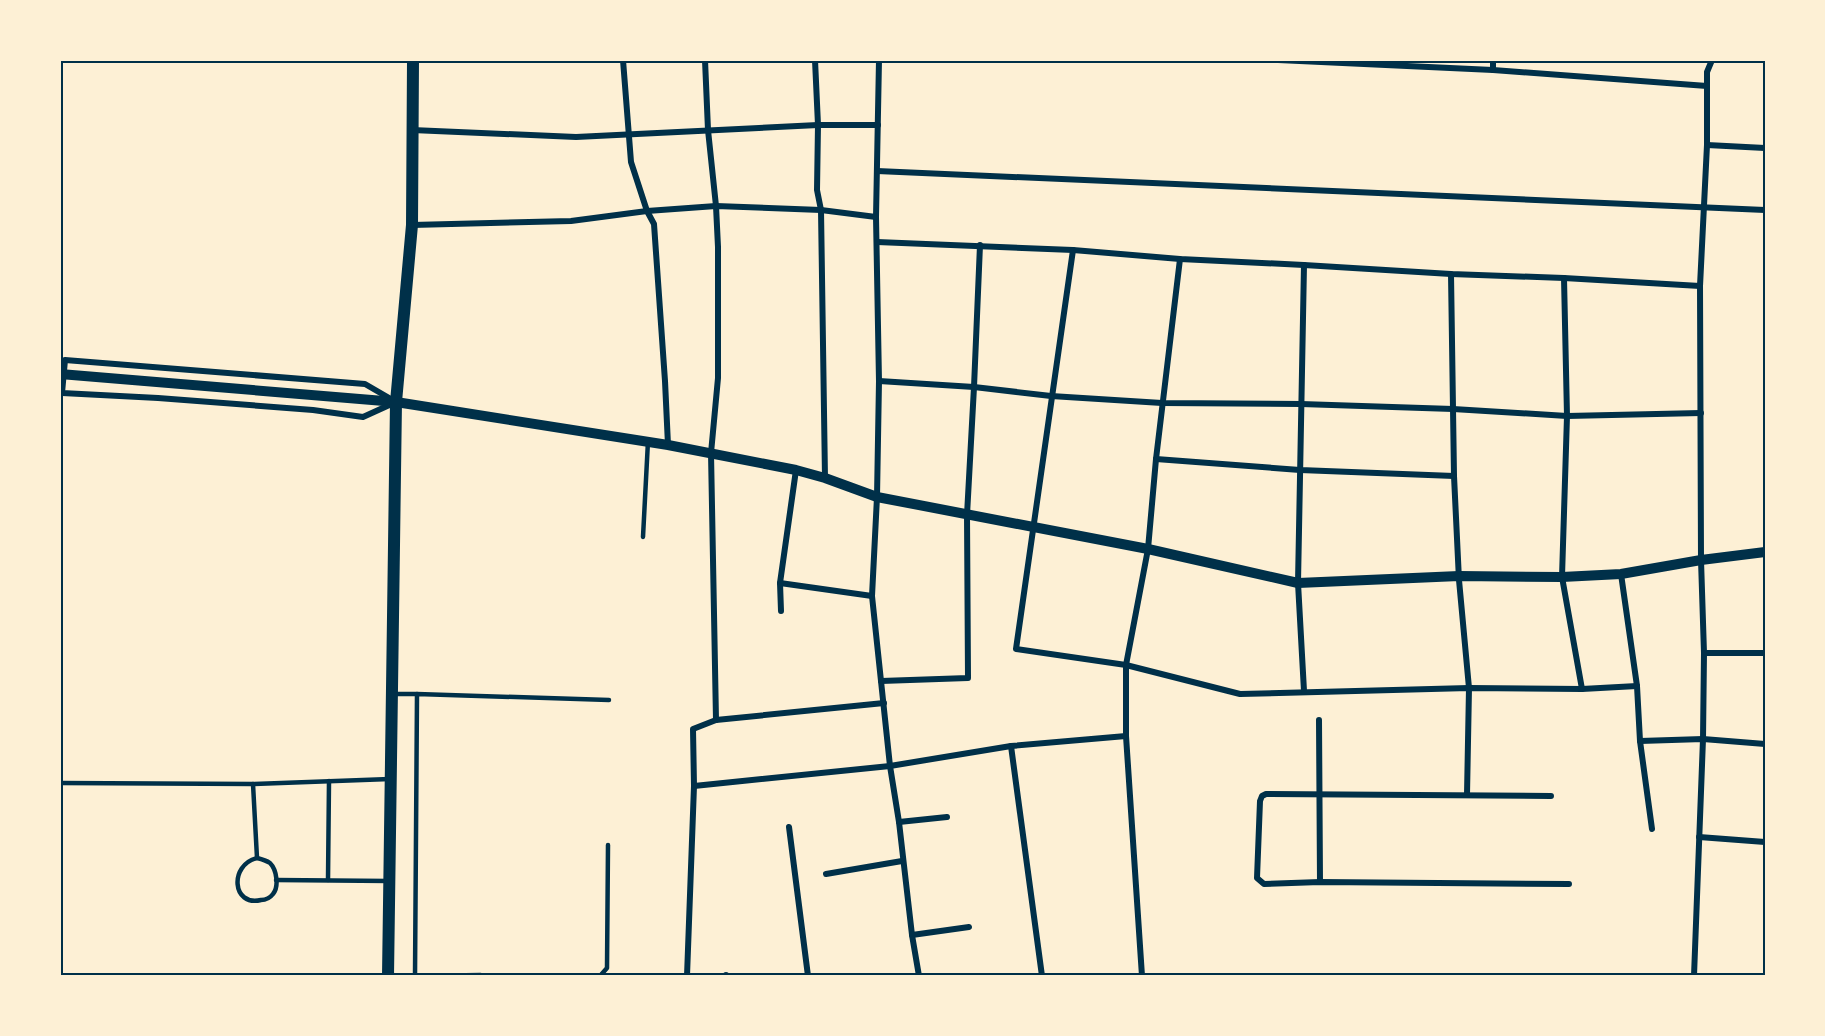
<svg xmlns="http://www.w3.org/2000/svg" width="1825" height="1036" font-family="'Varela Round',sans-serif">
  <rect width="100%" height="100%" fill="#fdf0d5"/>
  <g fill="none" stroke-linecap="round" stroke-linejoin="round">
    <g stroke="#003049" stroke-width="4.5">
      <path d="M643 537 648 441"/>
      <path d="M393 694H417"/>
      <path d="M60 783 253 784 390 779"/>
      <path d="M253 784 257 858"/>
      <path d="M257 858C261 859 267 861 270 863 277 870 279 887 273 894 270 898 265 900 261 900 232 907 229 865 257 858Z"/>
      <path d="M276 880 389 881"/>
      <path d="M328 880 329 781"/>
      <path d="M390 975 411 976"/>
      <path d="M415 976 417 694 609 700"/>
      <path d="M423 976 480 975 484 976"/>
      <path d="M600 976 607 968 608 845"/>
    </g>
    <g stroke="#003049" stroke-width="6">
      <path d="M623 60 631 162 647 211 654 224 665 381 668 445"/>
      <path d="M705 60 708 130 716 206 718 247V378L711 453 716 720"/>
      <path d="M815 60 818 125 817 190 821 210 825 478"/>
      <path d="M879 60 876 217 879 381 877 497 872 596 890 766 899 822 912 935 919 976"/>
      <path d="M1278 60 1493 70 1707 86"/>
      <path d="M1493 60V70"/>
      <path d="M412 130 576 137 818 125H878"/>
      <path d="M1707 145 1765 148"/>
      <path d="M877 171 1765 210"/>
      <path d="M412 225 571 221 647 211 716 206 821 210 876 217"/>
      <path d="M877 242 1073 250 1180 259 1304 265 1451 274 1564 278 1700 286"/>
      <path d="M1073 250 1016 649 1126 665 1240 694 1469 688 1582 689 1637 686"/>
      <path d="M1451 274 1454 476 1459 580 1469 688 1467 795"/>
      <path d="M1564 278 1567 416 1562 577 1582 689"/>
      <path d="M65 360 365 384 396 402 363 417 313 410 158 398 62 393Z"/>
      <path d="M879 381 974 387 1051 396 1162 403 1301 404 1453 409 1567 416 1701 413"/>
      <path d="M1156 459 1300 470 1454 476"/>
      <path d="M1621 574 1637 686 1640 741 1652 829"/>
      <path d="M780 583 872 596"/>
      <path d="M781 611 780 583 796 470"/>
      <path d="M1704 653H1765"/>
      <path d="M881 681 968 678 967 515 974 387 980 245"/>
      <path d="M1304 691 1298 583 1304 265"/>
      <path d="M1319 720 1320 882"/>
      <path d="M1640 741 1703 739 1765 744"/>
      <path d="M1011 746 1042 976"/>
      <path d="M694 786 890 766 1011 746 1126 736"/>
      <path d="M1551 796 1266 794 1262 796 1260 801 1257 878 1264 884 1320 882 1569 884"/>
      <path d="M899 822 947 817"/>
      <path d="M789 827 808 976"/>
      <path d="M1699 837 1765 842"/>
      <path d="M826 874 902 861"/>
      <path d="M912 935 969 927"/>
      <path d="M687 976 694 786 693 729 716 720 884 703"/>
      <path d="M726 976V975"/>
      <path d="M1142 976 1126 736V665L1148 549 1156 459 1180 259"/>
      <path d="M1694 976 1703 739 1704 653 1701 560 1700 286 1707 145V72L1712 60"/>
    </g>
    <path stroke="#003049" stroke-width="10" d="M60 374 396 402 668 445 796 470 825 478 877 497 1148 549 1298 583 1459 576 1562 577 1621 574 1701 560 1765 552"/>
    <path stroke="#003049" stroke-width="12" d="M388 976 396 402 412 225 413 60"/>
    <path stroke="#657d81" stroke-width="4.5" d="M60 61V60"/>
  </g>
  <rect width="1825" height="1036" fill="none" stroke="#fdf0d5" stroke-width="123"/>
  <rect x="62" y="62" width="1702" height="912" fill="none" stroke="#003049" stroke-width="2"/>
</svg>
